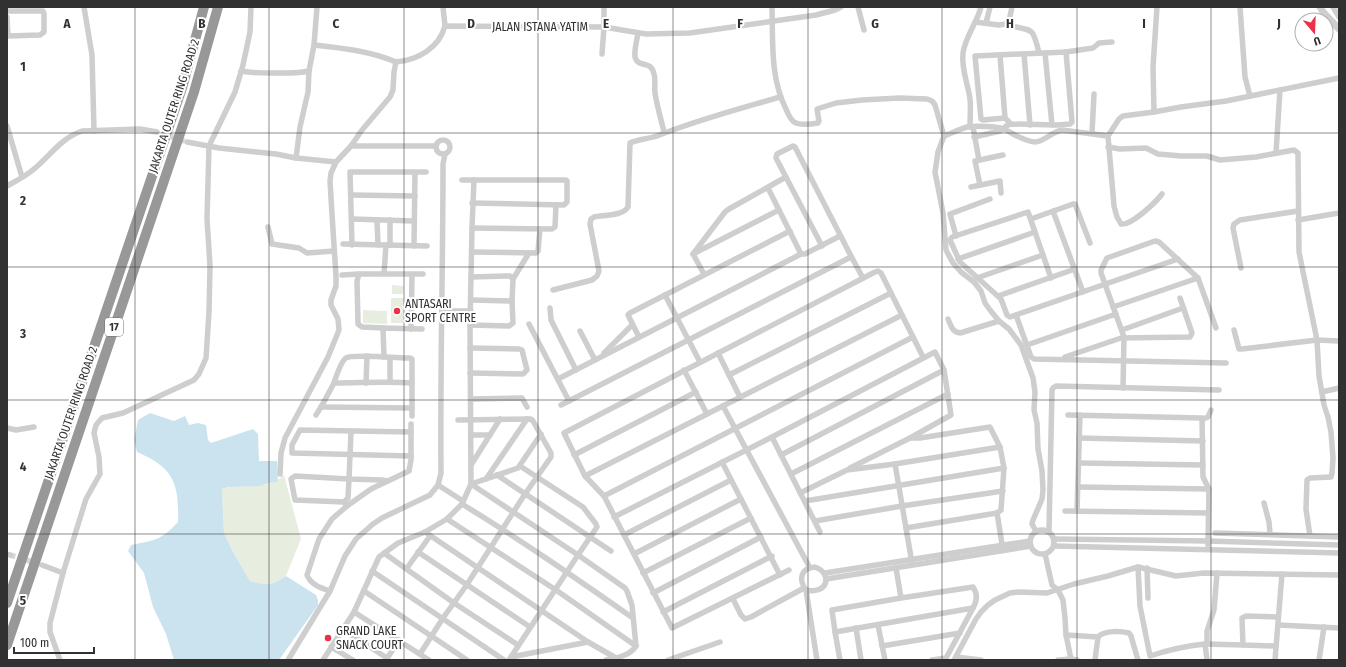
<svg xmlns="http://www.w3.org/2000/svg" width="1346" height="667" font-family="'Fira Sans Condensed',sans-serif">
  <rect width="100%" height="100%" fill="#fff"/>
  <g fill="#e8eedf">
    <path d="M392 285 404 286 403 294H392Z"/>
    <path d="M391 298H404L403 323H391Z"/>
    <path d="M363 310 387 311V324L363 323Z"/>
    <path d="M284 475 301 539 286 576 280 580 268 586 250 581 233 552 224 533 222 489C242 482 267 492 284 475Z"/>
  </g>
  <path fill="#cbe3ee" d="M150 413 174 421 185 416 189 425 198 423 206 425 208 440 211 443 253 429 258 434 259 461H277L278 481 259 486 229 487 222 489 224 533 233 552 250 581C267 585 270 587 286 576L316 595 318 600V605L279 660H174L166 634 153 607 144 573 128 551 131 545C155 540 160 541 178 522 179 483 174 468 137 452L134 440 138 420Z"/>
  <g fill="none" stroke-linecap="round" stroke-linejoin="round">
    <g stroke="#d6d6d6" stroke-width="5.5" stroke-dasharray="5.5 3" stroke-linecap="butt">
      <path d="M163 134 187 142"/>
      <path d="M10 555 36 563"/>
    </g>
    <g stroke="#cecece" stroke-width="5.5">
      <path d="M84 7 92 55 94 131"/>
      <path d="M443 7 445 26"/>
      <path d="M772 7C773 41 770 78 786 109 788 114 790 119 794 122 800 126 812 124 818 123L819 121 817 109 836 103 862 100 899 98 927 99 932 101 935 105 944 136"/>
      <path d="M858 7 864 30"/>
      <path d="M1240 7 1245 77 1250 96"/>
      <path d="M1333 7 1339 17"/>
      <path d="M7 11H43L44 14V32L40 35 8 36 7 17"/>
      <path d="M975 22 999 25 1006 24 1009 21 1012 7"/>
      <path d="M986 23 990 7"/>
      <path d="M1006 24C1032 33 1032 23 1039 53"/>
      <path d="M638 33C637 40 634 50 635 57 638 69 651 59 654 74 656 80 654 86 655 93 657 106 661 119 664 132"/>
      <path d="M314 45C342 48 370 51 396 62"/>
      <path d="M1066 52 1093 48 1099 43 1112 42"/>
      <path d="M1045 53 1052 125"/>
      <path d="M602 54 604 27V7"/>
      <path d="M1024 54 1030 125"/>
      <path d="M1000 55 1005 118"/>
      <path d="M241 71C256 74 269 73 284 73 292 73 301 73 309 71L314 45 317 7"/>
      <path d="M1154 112 1153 67 1157 7"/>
      <path d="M7 126 22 177"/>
      <path d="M970 127C970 117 971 108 970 99 968 84 961 69 963 53 965 37 977 23 981 7"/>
      <path d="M973 127 979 160"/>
      <path d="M1004 129 1006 126 1011 124 1057 125 1070 124 1072 122 1066 52 975 56 981 119 983 120 1005 118 1011 124"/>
      <path d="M1092 133 1094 94"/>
      <path d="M1108 136 1114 206 1117 217 1121 224C1131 226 1156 202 1162 194"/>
      <path d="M974 137 1000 131"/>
      <circle cx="443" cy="147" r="7"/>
      <path d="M187 142 219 148 276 154 296 158 336 162"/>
      <path d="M351 146H436"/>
      <path d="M1108 147 1120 149 1146 148 1158 154 1181 156H1207L1220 160 1256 157 1294 150 1298 153 1299 252 1317 340 1319 376 1324 405 1328 417 1331 432 1333 458 1332 473 1331 477 1310 478 1307 480 1306 509 1310 536"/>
      <path d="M1276 153 1280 90"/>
      <path d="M296 158 300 127 308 92 309 71"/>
      <path d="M462 180H566L567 181V202L564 205 472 203"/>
      <path d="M474 180 472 228 470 325 471 484 578 555 597 527 596 524 583 507 520 466"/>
      <path d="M980 185 975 161 1003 155"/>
      <path d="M7 186C16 181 26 176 34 169 50 156 61 138 82 131L140 129 157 132"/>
      <path d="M971 187 1000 181 1001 193"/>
      <path d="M768 188 801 254H805L840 236"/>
      <path d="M351 195 415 196"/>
      <path d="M1053 211 1083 292"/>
      <path d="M352 219 414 221"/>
      <path d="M1031 219 1073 204H1075L1090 243"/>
      <path d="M377 220 378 245"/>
      <path d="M1298 220 1339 213"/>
      <path d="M268 227 272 244 299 248 307 253 334 251"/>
      <path d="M472 228 552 229 555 227 556 205"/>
      <path d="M956 236 950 214 990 199"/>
      <path d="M343 244 427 246"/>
      <path d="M352 245 350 172H426"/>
      <path d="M386 245 384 274H423"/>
      <path d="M390 245V220"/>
      <path d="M414 246 415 173"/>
      <path d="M822 246 776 158 777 154 793 146 795 147 852 258"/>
      <path d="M472 252 536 253 538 251 540 229"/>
      <path d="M693 254 725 212 729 209 786 177"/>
      <path d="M958 259 1035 232"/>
      <path d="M1241 268 1233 228 1234 224 1240 220 1298 211"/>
      <path d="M704 274 693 254 779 210"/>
      <path d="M342 275 359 274"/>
      <path d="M977 278 1043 255"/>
      <path d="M1051 278 1028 212 952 237 950 240 960 262 1001 299 1007 315 1010 317 1178 259"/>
      <path d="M513 279 529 253"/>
      <path d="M553 290 592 280 597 276 599 271 590 224 591 219 594 217C603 215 623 216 628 207L630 143C638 139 648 139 657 136 697 120 739 109 780 97"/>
      <path d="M665 295 700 362"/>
      <path d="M998 296 1075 269"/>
      <path d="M472 300 512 301"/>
      <path d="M412 301 442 302"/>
      <path d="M1113 307 1198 278"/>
      <path d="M550 308 551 320 576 370"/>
      <path d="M442 311H471"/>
      <path d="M1016 315 1031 357 1034 359 1226 363"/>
      <path d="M948 319C951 326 952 332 960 333L999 321"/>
      <path d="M529 324 569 401"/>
      <path d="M470 325 509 326 513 323 512 301 513 279 510 276H506L471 277"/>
      <path d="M383 328 362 327 358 324 357 281 359 274H384"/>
      <path d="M411 329 412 275"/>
      <path d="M1122 330 1183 308"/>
      <path d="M1234 330 1239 349H1242L1317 340 1339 341"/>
      <path d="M580 331 595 360"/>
      <path d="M639 337 628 315 630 313 790 231"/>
      <path d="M1027 345 1116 314"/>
      <path d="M604 353 632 325"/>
      <path d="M718 353 740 397"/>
      <path d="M384 357 383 328 422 329"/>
      <path d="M1065 357 1121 338 1190 337 1192 333 1180 298"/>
      <path d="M684 370 707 414"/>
      <path d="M470 373 523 374 527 370 522 350 519 349 470 348"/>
      <path d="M729 375 891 293"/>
      <path d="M558 379 801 254"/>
      <path d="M390 382V358"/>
      <path d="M334 383C360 383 386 381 412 383"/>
      <path d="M366 383 367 356"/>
      <path d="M1123 388 1124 337 1101 273V270L1107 258 1155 241 1159 242 1198 278 1216 328"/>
      <path d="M1322 392 1339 388"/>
      <path d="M471 399 522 398 527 407"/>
      <path d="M561 405 849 258H852L863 278"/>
      <path d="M723 406 810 568"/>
      <path d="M321 407 412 408"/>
      <path d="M316 415C323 405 328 394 334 383 336 377 341 361 346 358 351 354 400 358 410 358L412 359V416"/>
      <path d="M1068 415 1202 418 1203 477 1209 489 1208 545"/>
      <path d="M1203 419 1208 417 1211 410"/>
      <path d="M7 428 16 430 34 427"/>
      <path d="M351 432 349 479 382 480 387 481"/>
      <path d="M411 432 300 430 292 445V453L411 456"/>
      <path d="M471 435H490"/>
      <path d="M772 437 820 532"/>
      <path d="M1079 438 1203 441"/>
      <path d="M574 455 696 392"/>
      <path d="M781 455 944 370"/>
      <path d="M722 462 780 575"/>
      <path d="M1079 463 1203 465"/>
      <path d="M895 464 1000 447"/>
      <path d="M471 465 500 419"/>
      <path d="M850 468 910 438"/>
      <path d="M280 474 281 453 285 438 328 357 339 330 338 319 331 305V300L336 286V276L332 214 330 181 331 173 336 162 351 146 362 130 390 97 393 90 394 72 396 62C418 60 439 48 445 26L604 27 646 34 690 33 816 15 835 10 841 7"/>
      <path d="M791 474 948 394"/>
      <path d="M497 475 611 551"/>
      <path d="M585 476 902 315"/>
      <path d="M486 479 527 419"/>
      <path d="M438 485 463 501"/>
      <path d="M1078 487 1209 489"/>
      <path d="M800 493 847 470 895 464 912 563"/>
      <path d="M604 496 913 337"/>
      <path d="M805 501 1004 468"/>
      <path d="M344 502 348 498 349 479 295 476 291 479 295 500 344 502 347 506"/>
      <path d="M1264 503 1269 522 1270 534"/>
      <path d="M462 504C521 540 577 579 633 618"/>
      <path d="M1065 511 1208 513"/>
      <path d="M1077 511 1080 415"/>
      <path d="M614 517 772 437 935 352 944 370 951 415 910 438H920L990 427 1000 447 1004 468 1001 510 997 513 1002 544"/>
      <path d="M447 519 556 590 636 646"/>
      <path d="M815 521 902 506 1003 491"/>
      <path d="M906 528 997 513"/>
      <circle cx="1042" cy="542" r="12"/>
      <path d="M1036 531 1032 524 1033 520 1042 499 1043 490 1042 471 1038 449 1037 423 1034 410 1035 392 1033 378 1021 345 1009 329 999 321 990 310 985 303 981 291 974 282 961 272 953 263 946 250 943 213 935 172 938 152 944 136C952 133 960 129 967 127 974 126 998 126 1004 129 1014 134 1023 141 1035 142 1044 142 1051 132 1062 130L1108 136 1119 119 1123 116 1154 112 1181 107 1226 101 1339 78"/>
      <path d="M1049 531 1052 390 1053 388 1056 386 1219 390"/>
      <path d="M425 532 588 642 616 658"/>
      <path d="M1215 533 1339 537"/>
      <path d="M624 535 731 480"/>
      <path d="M1055 539 1208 541 1339 545"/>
      <path d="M1054 546 1339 553"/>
      <path d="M418 552 530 627"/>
      <path d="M384 553 454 603 518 645"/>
      <path d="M7 554 10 555"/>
      <path d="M634 554 741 499"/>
      <path d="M1045 554 1052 585 1058 590 1063 600 1065 618 1066 635 1071 659"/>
      <path d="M42 565 63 573"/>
      <path d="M815 567C834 574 827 595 806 590 798 579 801 568 815 567Z"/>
      <path d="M1138 567 1140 606 1150 656C1168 650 1186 646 1205 644L1207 660"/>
      <path d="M407 568 430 536"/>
      <path d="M896 568 901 598 832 610 835 632 973 608C977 601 978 594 973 587L901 598"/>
      <path d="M1147 568 1148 598"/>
      <path d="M789 570 672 628 604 496 585 476 564 433 875 272 878 271 881 273 923 357"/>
      <path d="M372 571 504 660"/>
      <path d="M643 573 751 518"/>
      <path d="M825 573 1030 541"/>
      <path d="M826 579 1031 546"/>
      <path d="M806 590 817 660"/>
      <path d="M330 591C321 588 311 585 307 575L319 539 332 519 347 506 371 489 409 471 411 460V424"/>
      <path d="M364 591 467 660"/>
      <path d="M653 593 761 537"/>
      <path d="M733 599 741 615 745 619 751 617 804 588"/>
      <path d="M354 612 429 660"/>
      <path d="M663 612 772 556"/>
      <path d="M878 625 885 660"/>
      <path d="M1278 625 1339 628"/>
      <path d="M856 628 861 660"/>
      <path d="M342 629 387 658"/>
      <path d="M835 632 840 660"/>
      <path d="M1066 635 1098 637 1095 660"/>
      <path d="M1098 637C1104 630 1121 631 1129 633L1131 636 1138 660"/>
      <path d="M1205 644 1243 645"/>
      <path d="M1207 644V631L1214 610 1217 573"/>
      <path d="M882 646 960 633"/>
      <path d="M1276 646 1243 645 1242 618 1246 616 1278 617"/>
      <path d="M331 647 353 660"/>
      <path d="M420 654 443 618 466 586 525 494 551 457V453L533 421 531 419 458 420"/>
      <path d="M511 657 588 642"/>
      <path d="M956 657 981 660"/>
      <path d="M60 660 50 632V623L63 573 86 499 100 474 99 457 94 433 96 425 102 418 123 413 194 380 199 374 206 358 209 312 210 266 207 219 209 146 235 92 243 65 250 32 251 7"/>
      <path d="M288 660 330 591 345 556 356 539 373 524 382 518 430 495 438 485 441 473C440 370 443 267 443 164L445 154"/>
      <path d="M323 660 354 612 379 557 398 543 425 532 447 519 462 504 471 484 518 468 541 434"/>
      <path d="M386 660 399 640"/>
      <path d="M509 660 578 555 625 588 627 591 632 605 636 646C630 656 616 658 606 660"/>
      <path d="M668 660 720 642"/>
      <path d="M932 660 946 658"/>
      <path d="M945 660 973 608"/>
      <path d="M954 660 976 619 981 612 988 605 995 600 1010 593 1018 592 1047 593 1074 584 1108 576 1138 567 1176 576 1204 573 1339 575"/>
      <path d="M1058 660 1071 659 1077 660"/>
      <path d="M1275 660 1282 574"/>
      <path d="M1319 660 1324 627"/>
    </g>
    <path stroke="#cecece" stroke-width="7" d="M1320 7 1323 12 1339 29"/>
    <g stroke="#989898" stroke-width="10">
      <path d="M7 603 182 88 204 7"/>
      <path d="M7 645 194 92 218 7"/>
    </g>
  </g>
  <path fill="none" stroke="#313131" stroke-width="1" stroke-opacity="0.55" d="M135 7V660M269 7V660M404 7V660M538 7V660M673 7V660M808 7V660M942 7V660M1077 7V660M1211 7V660M7 133H1339M7 267H1339M7 400H1339M7 534H1339"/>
  <g fill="#ed2f4b" stroke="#fff" stroke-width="1.5">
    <circle cx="397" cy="311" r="4"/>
    <circle cx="328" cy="638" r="4"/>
  </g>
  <g text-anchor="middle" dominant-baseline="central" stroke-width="4" stroke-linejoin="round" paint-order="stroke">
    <rect fill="#fff" stroke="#6f6f6f" stroke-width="1" x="105" y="318" width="18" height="18" rx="3"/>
    <g font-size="11" font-weight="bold" fill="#313131">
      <text x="114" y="327">17</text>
    </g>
    <g font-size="12" fill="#313131" stroke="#fff">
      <text x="540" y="27">JALAN ISTANA YATIM</text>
      <text transform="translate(174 106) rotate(-72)">JAKARTA OUTER RING ROAD 2</text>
      <text transform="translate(71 413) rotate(-71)">JAKARTA OUTER RING ROAD 2</text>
    </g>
    <g font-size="12" fill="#313131" stroke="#fff" text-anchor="start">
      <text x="405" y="304">ANTASARI<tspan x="405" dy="14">SPORT CENTRE</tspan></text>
      <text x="336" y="631">GRAND LAKE<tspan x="336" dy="14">SNACK COURT</tspan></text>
    </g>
  </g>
  <g font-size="13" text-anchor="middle" font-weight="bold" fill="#313131" stroke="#fff" stroke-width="4" stroke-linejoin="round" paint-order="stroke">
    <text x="67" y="28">A</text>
    <text x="202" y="28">B</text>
    <text x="336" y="28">C</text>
    <text x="471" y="28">D</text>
    <text x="606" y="28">E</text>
    <text x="740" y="28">F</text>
    <text x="875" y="28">G</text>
    <text x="1010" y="28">H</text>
    <text x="1144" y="28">I</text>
    <text x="1279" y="28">J</text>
    <text x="23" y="71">1</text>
    <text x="23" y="205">2</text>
    <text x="23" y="338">3</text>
    <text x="23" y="471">4</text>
    <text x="23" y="605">5</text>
  </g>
  <rect width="1346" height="667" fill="none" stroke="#313131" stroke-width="16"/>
  <g transform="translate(1314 32) rotate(161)"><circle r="19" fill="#ffffff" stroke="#adadad"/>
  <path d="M0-3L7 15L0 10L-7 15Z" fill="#ed2f4b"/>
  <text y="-6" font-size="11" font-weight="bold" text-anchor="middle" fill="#313131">U</text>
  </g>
  <path d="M14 647v6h80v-6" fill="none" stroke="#313131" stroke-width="2"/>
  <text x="20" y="647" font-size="12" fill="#313131" stroke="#ffffff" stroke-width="3" paint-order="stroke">100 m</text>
</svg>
